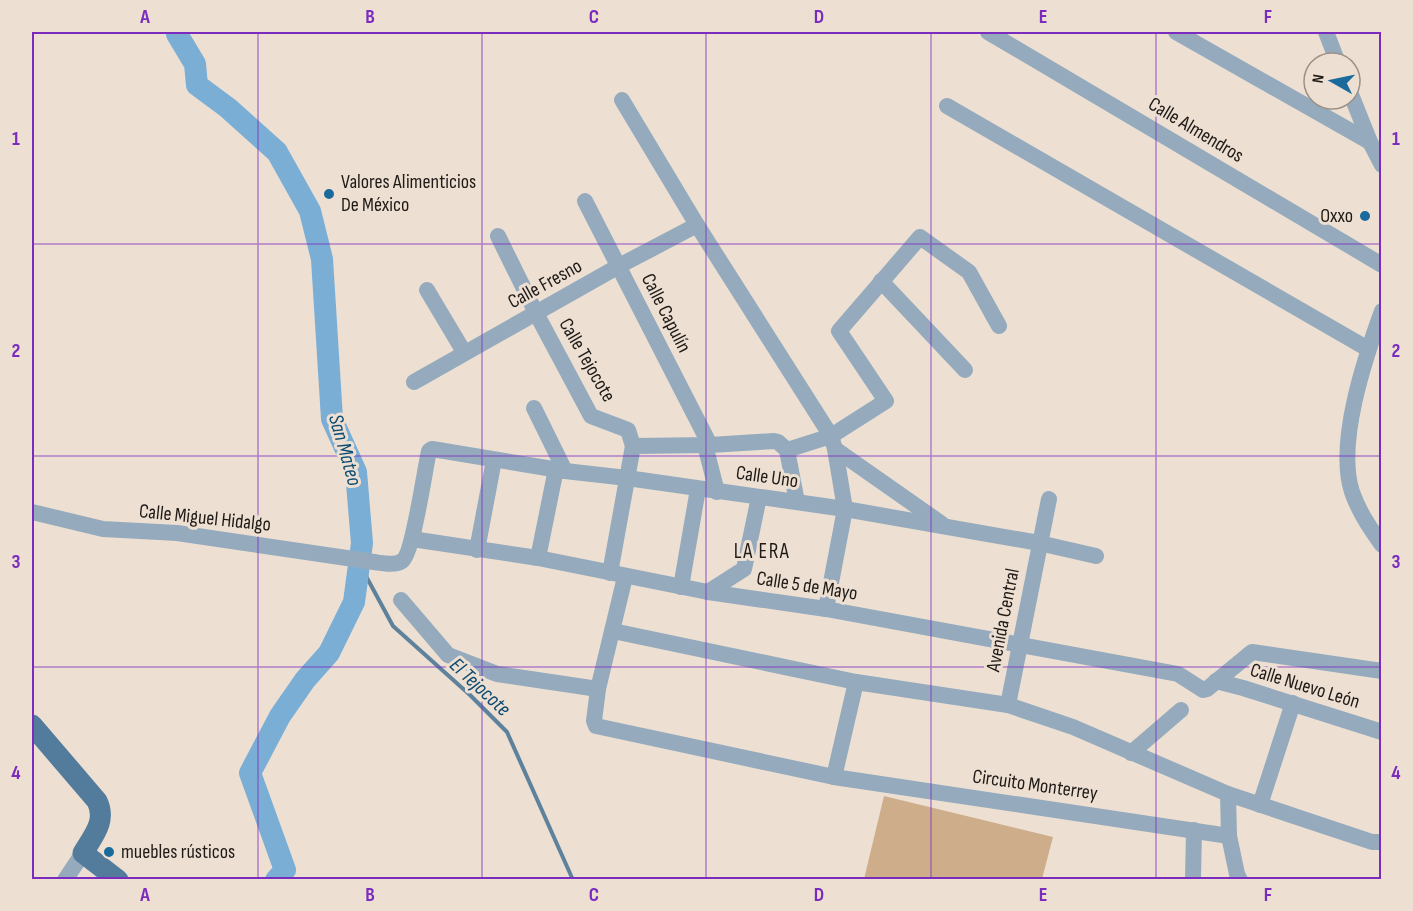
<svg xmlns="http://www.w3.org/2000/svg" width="1413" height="911" font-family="'Sofia Sans Condensed',sans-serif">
  <rect width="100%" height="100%" fill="#ede0d3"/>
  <path fill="#cead8a" d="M884 796 1053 837 1042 879H864Z"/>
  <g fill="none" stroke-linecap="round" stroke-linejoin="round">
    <path stroke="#5f829c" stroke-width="4" d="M360 565 393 626 470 695 507 732 573 880"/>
    <path stroke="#7baed5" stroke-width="22" d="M177 32V34L195 64 197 85 228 108 277 152 310 211 322 259 332 419 356 472 362 543 354 602 329 653 305 680 280 716 250 773 285 870 276 880"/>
    <g stroke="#95abbd" stroke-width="16">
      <path d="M988 32 1382 265"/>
      <path d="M1176 32 1370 142"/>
      <path d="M1326 32 1338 63"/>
      <path d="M1350 92 1370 142 1382 165"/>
      <path d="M622 100 697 225 831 436 835 449 845 509 826 609"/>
      <path d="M947 106 1368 349"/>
      <path d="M585 201 710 445"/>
      <path d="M498 236 536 313 591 416 628 430 633 446 610 573"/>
      <path d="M881 281 965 370"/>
      <path d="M427 290 464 352"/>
      <path d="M1382 311C1365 358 1336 443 1352 492 1359 512 1370 528 1382 545"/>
      <path d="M414 382 619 266 697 225"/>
      <path d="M534 408 565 471"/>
      <path d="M705 445 717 492"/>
      <path d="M633 446 710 445 774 441 778 442 787 450"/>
      <path d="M835 449 942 524"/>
      <path d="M787 450 831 436 886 401 839 331 920 237 969 272 999 326"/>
      <path d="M787 450 797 502"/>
      <path d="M32 512 103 529 177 533 374 562C382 563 395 566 402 561 413 554 425 468 429 451L432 449 565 471 627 478 845 509 1039 543 1096 556"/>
      <path d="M412 539 538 558 708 592 826 609 1178 674 1203 690 1207 689 1252 652 1382 671"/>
      <path d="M477 550 494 460"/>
      <path d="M538 558 556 469"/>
      <path d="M625 577 598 689 594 721 596 726 834 777 1229 836"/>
      <path d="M681 587 698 489"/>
      <path d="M708 592 744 569 759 497"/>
      <path d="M401 600 448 655 497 674 598 689"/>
      <path d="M613 631 856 682 1008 705 1073 727 1228 794 1372 842H1382"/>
      <path d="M1216 681 1243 688 1382 732"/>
      <path d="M1008 705 1049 499"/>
      <path d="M1131 753 1181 710"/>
      <path d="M834 777 856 682"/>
      <path d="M1228 794 1229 836 1237 874 1240 880"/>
      <path d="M1260 805 1293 703"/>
      <path d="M65 880 83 853"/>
      <path d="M1193 880 1194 830"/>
    </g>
    <path stroke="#537c9c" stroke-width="21" d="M32 725 97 801C107 821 93 836 83 853L118 880"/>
  </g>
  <path fill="none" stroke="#7b2cbf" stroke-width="1.5" stroke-opacity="0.55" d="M258 32V880M482 32V880M706 32V880M931 32V880M1156 32V880M32 244H1382M32 456H1382M32 667H1382"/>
  <g fill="#1b6a9c" stroke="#ede0d3" stroke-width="2">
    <circle cx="329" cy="194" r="6"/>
    <circle cx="1365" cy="216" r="6"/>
    <circle cx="109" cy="852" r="6"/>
  </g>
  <g text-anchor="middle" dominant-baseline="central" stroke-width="6" stroke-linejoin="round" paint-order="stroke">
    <g font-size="20" fill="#1f1a16" stroke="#ede0d3">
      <text transform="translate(1196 130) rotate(31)">Calle Almendros</text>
      <text transform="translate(545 284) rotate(-29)">Calle Fresno</text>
      <text transform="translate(666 313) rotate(63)">Calle Capulín</text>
      <text transform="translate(587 360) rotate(60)">Calle Tejocote</text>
      <text transform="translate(767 477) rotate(8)">Calle Uno</text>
      <text transform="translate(205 518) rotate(6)">Calle Miguel Hidalgo</text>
      <text transform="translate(807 586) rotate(9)">Calle 5 de Mayo</text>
      <text transform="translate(1003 620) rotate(-79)">Avenida Central</text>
      <text transform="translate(1305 686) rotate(17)">Calle Nuevo León</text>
      <text transform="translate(1035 785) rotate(8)">Circuito Monterrey</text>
    </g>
    <g font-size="20" fill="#1f1a16" stroke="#ede0d3" text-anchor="start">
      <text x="341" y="182">Valores Alimenticios<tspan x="341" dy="23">De México</tspan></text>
      <text x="1353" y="216" text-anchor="end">Oxxo</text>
      <text x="121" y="852">muebles rústicos</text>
    </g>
    <g font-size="21" font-style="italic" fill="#0e4b71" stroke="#ede0d3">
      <text transform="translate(345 450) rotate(74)">San Mateo</text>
      <text transform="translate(480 687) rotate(43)">El Tejocote</text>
    </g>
    <g font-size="21" letter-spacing="1.5" fill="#1f1a16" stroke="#ede0d3">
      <text x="762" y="551">LA ERA</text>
    </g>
  </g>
  <rect width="1413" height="911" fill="none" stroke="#ede0d3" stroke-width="66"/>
  <g transform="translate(1332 81) rotate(279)"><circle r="28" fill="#ede0d3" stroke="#9b9187" stroke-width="1.5"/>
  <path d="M0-4.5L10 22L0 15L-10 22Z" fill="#1b6a9c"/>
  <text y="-9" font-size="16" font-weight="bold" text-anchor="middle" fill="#1f1a16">N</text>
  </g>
  <rect x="33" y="33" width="1347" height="845" fill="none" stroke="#7b2cbf" stroke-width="2"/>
  <g font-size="20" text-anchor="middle" font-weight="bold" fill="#7b2cbf">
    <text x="145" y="23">A</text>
    <text x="370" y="23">B</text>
    <text x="594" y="23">C</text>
    <text x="819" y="23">D</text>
    <text x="1043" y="23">E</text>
    <text x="1268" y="23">F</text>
    <text x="16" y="145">1</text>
    <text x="1396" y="145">1</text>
    <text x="16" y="357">2</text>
    <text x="1396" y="357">2</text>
    <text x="16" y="568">3</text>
    <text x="1396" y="568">3</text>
    <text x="16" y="779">4</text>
    <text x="1396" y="779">4</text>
    <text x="145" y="901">A</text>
    <text x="370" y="901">B</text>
    <text x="594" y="901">C</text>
    <text x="819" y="901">D</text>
    <text x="1043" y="901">E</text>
    <text x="1268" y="901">F</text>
  </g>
</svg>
